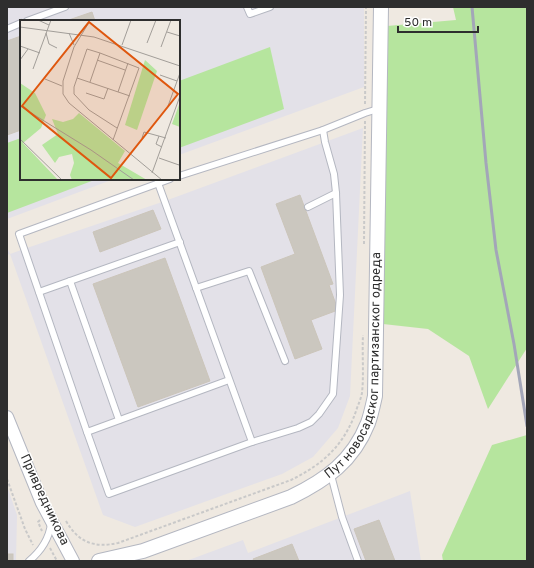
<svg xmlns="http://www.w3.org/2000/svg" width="534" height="568" font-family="Overpass,sans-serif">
  <rect width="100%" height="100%" fill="#efe9e1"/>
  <g fill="#e3e1e8">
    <path d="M7 7H364V87L179 155V21H21V179H114L7 219Z"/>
    <path d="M363 128 350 396 338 428 313 457 282 474 135 527 103 515 10 254 7 255V248L10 254 24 249 165 201Z"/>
    <path d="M7 486 17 515 16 561H7Z"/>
    <path d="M410 491 421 561H186L243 540 248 553Z"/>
  </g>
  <g fill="#b6e59e">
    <path d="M453 7H527V348L488 409 469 356 428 329 383 324 387 26 456 20Z"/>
    <path d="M270 47 284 109 179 148V81Z"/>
    <path d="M21 138V179H97L7 213V143Z"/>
    <path d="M527 435V561H443L442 555 492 445Z"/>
  </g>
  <g fill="#cbc7bf" stroke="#cbc5ba">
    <path d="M92 12 95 21H66Z"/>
    <path d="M21 36V130L7 135V41Z"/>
    <path d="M300 195 333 284 329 285 338 310 311 320 322 349 295 359 261 267 295 254 276 204Z"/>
    <path d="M153 210 161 229 100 252 93 232Z"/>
    <path d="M165 258 210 381 138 407 93 284Z"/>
    <path d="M379 520 395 561H366L354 529Z"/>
    <path d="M292 544 299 561H254L253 559Z"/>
    <rect x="7" y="554" width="6" height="7"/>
  </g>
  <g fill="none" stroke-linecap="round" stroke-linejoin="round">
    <defs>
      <g id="service">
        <path d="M247 7 250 14 270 7"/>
        <path d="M27 21 65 7"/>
        <path d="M7 29 21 23"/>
        <path d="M179 176 323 130 365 113 378 109"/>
        <path d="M170 179 19 234 87 432 229 380"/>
        <path d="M158 183 252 442"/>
        <path d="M308 207 336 193"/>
        <path d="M70 281 119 420"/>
        <path d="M196 288 249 271 285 361"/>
        <path d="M39 292 180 242"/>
        <path d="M87 432 109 494 252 442 298 428 311 422 319 414 333 394 340 295 336 193 334 174 325 142 323 130"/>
        <path d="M331 475 342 517 358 561"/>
        <path d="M29 561C41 551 49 539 51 524"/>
      </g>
      <path id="minor" d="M7 417 42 503 73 561"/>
      <g id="tertiary">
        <path id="s1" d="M99 561 143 551 291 497C326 480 353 461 368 423 371 415 373 405 375 396L381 7"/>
      </g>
    </defs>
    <use href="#service" stroke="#b4b7c1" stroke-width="8"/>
    <use href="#minor" stroke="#b4b7c1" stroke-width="14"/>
    <use href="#tertiary" stroke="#b4b7c1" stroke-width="16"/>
    <g stroke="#c9c9c9" stroke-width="2" stroke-dasharray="3 2" stroke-linecap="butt">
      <path d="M365 104 366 7"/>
      <path d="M364 244 365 121"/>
      <path d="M7 479 25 529 33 545"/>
      <path d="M40 520 38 522 42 531"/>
      <path d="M66 521C79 543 94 548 118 543L291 480C324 464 346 443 357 408 359 403 361 398 362 393 364 374 362 354 363 335"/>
      <path d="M50 548 57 561"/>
    </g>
    <use href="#service" stroke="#fff" stroke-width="6"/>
    <use href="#minor" stroke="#fff" stroke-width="12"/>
    <use href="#tertiary" stroke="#fff" stroke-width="14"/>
    <path stroke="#a3a6b8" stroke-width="3" d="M472 7 486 163 496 250 514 344 527 426"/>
  </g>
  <g text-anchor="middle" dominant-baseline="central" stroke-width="3" stroke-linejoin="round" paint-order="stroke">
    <g font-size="13" fill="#2e2e2e" stroke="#fff">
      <text stroke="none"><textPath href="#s1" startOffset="364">Пут новосадског партизанског одреда</textPath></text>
      <text transform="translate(44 500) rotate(65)">Привредникова</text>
    </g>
  </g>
  <g transform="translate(20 20)">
    <rect width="160" height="160" fill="#efe9e1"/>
    <path d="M125 40 137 51 117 110 105 105ZM0 63 15 73 26 95 21 108 3 123 38 160H0ZM160 82V107L152 104ZM59 93 105 131 98 143 127 160H52L50 155 54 143 52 134 39 137 35 143 22 125 38 114 32 99 43 102 53 99Z" fill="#b6e59e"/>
    <path fill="none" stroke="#a29e99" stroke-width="1" d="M18 0 29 5M68 4 54 27 43 61V74L49 83 142 160M0 7 74 17 160 46M147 12 160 16M26 13 29 24 37 28M49 13 54 25M127 23 136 0M102 25 111 0M0 26 20 33M141 27 151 0M80 33 67 29 54 67V74L69 90 97 108M0 40 8 29M77 40 105 50M13 49 31 0M140 55 157 61M57 58 110 76M25 59 42 66M70 62 80 33 119 48 93 120M98 72 108 43M66 73 84 79 88 68M0 86 71 130 114 160M148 86 160 53M139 116 136 124 142 127M122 118 124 112 146 118M0 119 42 160M139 138 159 145 160 142M132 153 160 76"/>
    <path fill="#df570e" fill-opacity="0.15" stroke="#df570e" stroke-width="2" d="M69 2 158 74 91 158 2 86Z"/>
    <rect width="160" height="160" fill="none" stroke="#2e2e2e" stroke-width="2"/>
  </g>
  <rect width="534" height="568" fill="none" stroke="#2e2e2e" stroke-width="16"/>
  <path d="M398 26v6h80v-6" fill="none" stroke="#2e2e2e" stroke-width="2"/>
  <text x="404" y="26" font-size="12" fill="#2e2e2e" stroke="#ffffff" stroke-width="3" paint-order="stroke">50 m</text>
</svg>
